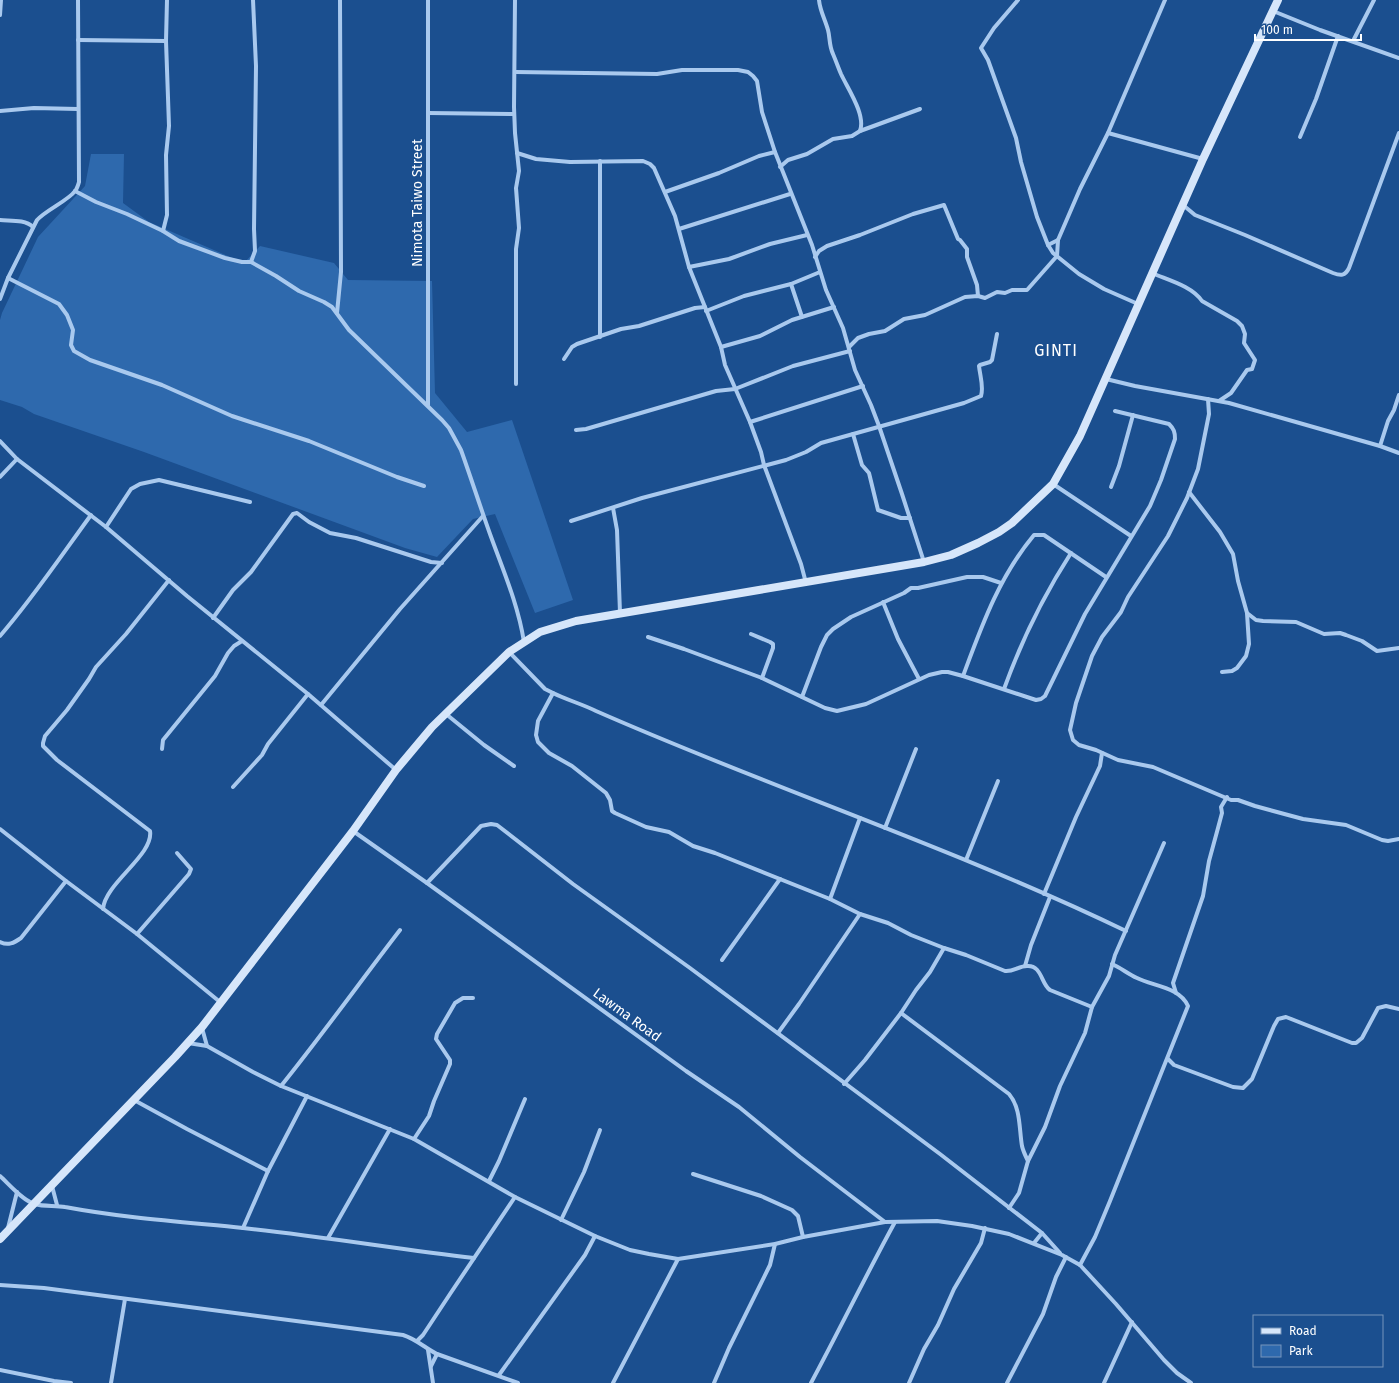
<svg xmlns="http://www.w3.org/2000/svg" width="1399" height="1383" font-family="'Fira Sans',sans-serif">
  <rect width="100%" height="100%" fill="#1b4f8f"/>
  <path fill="#2e69ad" d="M91 154H124L123 203 149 222 244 263 260 246 334 263 348 280 432 281 435 393 467 432 512 420 573 600 535 613 495 514 473 519 437 557 405 548 144 452 34 414 22 407 0 400V320L2 313 38 237 85 186Z"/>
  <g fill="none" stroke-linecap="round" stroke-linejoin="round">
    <g stroke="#a9c9ee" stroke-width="4">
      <path d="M428 0V405"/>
      <path d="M515 0 514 107 515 133 519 171 516 188 519 228 516 249V384"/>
      <path d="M819 0C820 11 825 19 828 30 830 37 829 46 833 54 836 61 838 67 841 74 848 89 866 115 860 131"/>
      <path d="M1018 0 994 28 981 48 988 60 1016 138 1021 162 1037 217 1048 245 1053 253 1079 274 1104 289 1138 304"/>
      <path d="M1273 11 1320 30 1399 58"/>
      <path d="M0 15 1 0"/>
      <path d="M78 40 166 41"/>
      <path d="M1353 41 1374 0"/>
      <path d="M515 72 657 74 682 70H738L748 72 753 76 757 81 762 112 775 152 812 245 826 290 843 328 855 370 871 405 879 426 902 494 924 562"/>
      <path d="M0 111 34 108 78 109"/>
      <path d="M428 113 514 114"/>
      <path d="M1108 133 1203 159"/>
      <path d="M1300 137 1316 99 1338 36"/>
      <path d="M517 153 536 159 570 162 643 161 650 164 654 168 675 216 689 267 721 347 725 365 750 422 761 452 764 465 801 564 806 583"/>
      <path d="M780 167 788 160 807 154 833 139 852 136 860 131 920 109"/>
      <path d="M75 191 96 202 127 214 163 231 179 241 225 258 242 262H251L276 276 299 291 324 302 332 307 349 330 442 420 449 428 461 450C471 478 480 506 490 534 503 570 518 604 524 642"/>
      <path d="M665 192 719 173 759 156 775 152"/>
      <path d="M1183 205 1195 215 1245 235 1333 273C1341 276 1345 276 1349 268L1399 133"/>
      <path d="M0 220C10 221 25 219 33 227"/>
      <path d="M679 229 790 194"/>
      <path d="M163 231 167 215 166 155 169 126 166 41 167 0"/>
      <path d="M1048 245 1058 240"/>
      <path d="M815 257 819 251 827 246 860 235 913 214 944 205 958 239 960 240 967 249V257L977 285 978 296"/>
      <path d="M251 262 255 251 254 229 256 66 253 0"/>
      <path d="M689 267 729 259 770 244 807 235"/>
      <path d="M1152 273C1168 280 1192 286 1202 301L1237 321 1242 326 1245 334 1244 343 1255 360 1252 369 1247 370 1231 393 1219 401"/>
      <path d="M8 278 59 304 67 315 73 330 71 345 74 351 90 360 162 385 232 416 309 441 397 477 424 486"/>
      <path d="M791 284 802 317"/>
      <path d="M0 299 8 278 37 220C46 210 69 200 75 191 77 189 78 185 79 182L78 0"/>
      <path d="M706 311 744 296 791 284 820 272"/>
      <path d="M337 313 341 272 340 0"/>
      <path d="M600 337V161"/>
      <path d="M721 347 760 336 792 320 834 307"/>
      <path d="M849 347 858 338 869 334 885 331 904 319 925 315 965 297 978 296 985 298 997 292 1005 293 1012 290H1027L1057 256 1058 240 1080 189 1108 133 1165 0"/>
      <path d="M564 359 572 347 577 344 621 329 639 326 695 308 705 307"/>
      <path d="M1106 379 1135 386 1229 403 1380 446 1399 453"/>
      <path d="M1208 399 1209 414 1198 469 1187 498 1168 536 1128 597 1121 612 1102 637 1092 656 1076 703 1070 730 1073 740 1079 745 1096 750 1118 760 1153 767 1231 800H1238L1255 806 1303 819 1346 825 1382 840 1388 841 1399 839"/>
      <path d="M750 422 863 386"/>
      <path d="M576 430 586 429 716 391 735 389 793 366 850 351"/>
      <path d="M853 434 862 465 869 473 878 510 901 518H910"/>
      <path d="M0 441 17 459 106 527 187 596 308 694 396 770"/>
      <path d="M1380 446 1388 421 1394 410 1399 395"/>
      <path d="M0 477 17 459"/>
      <path d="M1053 484 1131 536"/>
      <path d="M1111 487 1119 466 1133 415"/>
      <path d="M1189 492 1220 532 1233 554 1238 581 1247 613 1249 644 1246 656 1237 668 1232 671 1222 672"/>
      <path d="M613 508 617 530 620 613"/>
      <path d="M571 521 642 498 786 460 806 452 821 443 964 403 981 396C984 387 980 376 979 366L980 365 990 362 992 360 997 334"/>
      <path d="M106 527 131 489 140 484 159 480 250 502"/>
      <path d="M883 602 898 639 919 679"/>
      <path d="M1247 613 1256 620 1263 621 1296 622 1324 634 1340 633 1346 635 1362 641 1377 651 1399 648"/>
      <path d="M213 618 233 590 251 572 293 514 297 513 309 522 330 533 356 538 431 562 442 563"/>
      <path d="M751 634 770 642 773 644V648L762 678"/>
      <path d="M0 636C33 598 61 556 91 515"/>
      <path d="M648 637 684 649 762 678 825 708 837 711 866 704 929 675 942 672H948L963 676 1036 700 1041 699 1045 696 1085 614 1150 506 1161 480 1175 439C1175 432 1174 429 1169 424L1115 411"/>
      <path d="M509 652 545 689 553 693C567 700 582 704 596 711 771 788 954 848 1126 931"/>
      <path d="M963 676C982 625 999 577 1034 535H1044L1106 577"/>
      <path d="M1004 689C1022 639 1042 598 1071 553"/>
      <path d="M553 693 538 721 536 735 538 742 549 753 572 766 606 793 610 800 612 811 615 813 646 827 669 832 693 846 715 853 830 899 860 914 888 923 911 935 944 948 966 955 1005 971C1013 972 1019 966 1027 966 1042 965 1041 984 1050 990L1092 1007"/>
      <path d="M802 697 821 647 827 635 833 629 851 617 904 593 911 588H918L967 577H983L1001 583"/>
      <path d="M321 705 400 609 483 516"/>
      <path d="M446 714 484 745 514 766"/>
      <path d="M162 749 163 740 215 676 228 653 234 646 242 641"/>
      <path d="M233 787 262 755 268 744 308 694"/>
      <path d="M885 828 916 749"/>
      <path d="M0 829 66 881 137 934 220 1002"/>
      <path d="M353 831 427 883 686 1071 739 1107 800 1157 885 1222"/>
      <path d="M966 860 998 781"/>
      <path d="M427 883 481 826 491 824 497 825 573 884 690 968 940 1154 1042 1233 1060 1253"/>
      <path d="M1044 894 1076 817 1100 766 1102 753"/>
      <path d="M830 899 860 818"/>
      <path d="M103 909C105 883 154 855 150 831L57 760 43 746V743L45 736 67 710 89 679 96 667 126 634 169 580"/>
      <path d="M137 934 189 874 191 869 177 853"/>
      <path d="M0 942C8 946 14 943 21 938L66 881"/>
      <path d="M722 960 780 879"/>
      <path d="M1025 966 1031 945 1050 897"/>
      <path d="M1176 993 1173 983 1203 896 1209 861 1218 828 1222 813 1221 807 1227 797"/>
      <path d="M901 1013 1009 1094C1021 1108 1019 1129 1022 1146 1023 1151 1026 1157 1028 1161"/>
      <path d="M202 1028 207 1046"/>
      <path d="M778 1033 799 1004 860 914"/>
      <path d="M188 1043 207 1046 253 1072 281 1086 414 1139 515 1197 595 1236 630 1250 649 1254 678 1259 775 1244 803 1237 885 1222 937 1221 972 1226 1009 1234 1062 1255 1080 1265 1116 1304 1164 1360 1177 1373 1191 1383"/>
      <path d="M1168 1059 1174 1065 1233 1087 1243 1088 1252 1079 1274 1026 1278 1019 1286 1017 1352 1043H1356L1362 1038 1378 1008 1386 1006 1399 1009"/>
      <path d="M844 1084 865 1060 901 1013 916 990 930 972 944 948"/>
      <path d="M281 1086C322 1035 360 982 400 930"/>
      <path d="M134 1100 187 1129 268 1171"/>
      <path d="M414 1139 429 1116 434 1101 450 1064V1060L436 1039 437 1034 455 1003 463 998H473"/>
      <path d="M693 1174 761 1196 792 1210 798 1216 803 1237"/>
      <path d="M0 1176C9 1184 23 1201 35 1204 44 1207 56 1205 65 1207 124 1218 183 1222 243 1228 320 1236 397 1249 474 1258"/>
      <path d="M489 1181 499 1161 525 1099"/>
      <path d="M52 1186 57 1205"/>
      <path d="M1009 1208 1019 1193 1028 1161 1045 1127 1060 1086 1085 1033 1092 1007 1109 976 1115 955 1164 843"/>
      <path d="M561 1220 584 1172 600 1130"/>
      <path d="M8 1228 17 1192"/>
      <path d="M243 1228 268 1171 307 1096"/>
      <path d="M328 1238 390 1129"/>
      <path d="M1034 1243 1042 1233"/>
      <path d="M1080 1265 1095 1237 1110 1201 1188 1006C1180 987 1153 986 1137 978 1128 974 1121 968 1112 964"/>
      <path d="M0 1285 44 1288 403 1335C416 1339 425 1348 437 1354L518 1383"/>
      <path d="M417 1341 423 1335 450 1294 515 1197"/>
      <path d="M428 1350 433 1383"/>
      <path d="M431 1366 437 1354"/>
      <path d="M0 1370 54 1381 71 1383"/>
      <path d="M499 1375 585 1255 595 1236"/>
      <path d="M111 1383 125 1299"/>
      <path d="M613 1383 678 1259"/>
      <path d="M714 1383 729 1348 770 1265 775 1244"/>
      <path d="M811 1383C840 1329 866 1275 895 1222"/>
      <path d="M909 1383 924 1349 938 1325 954 1289 981 1243 985 1228"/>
      <path d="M1007 1383 1043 1314 1056 1277 1066 1257"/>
      <path d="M1104 1383 1132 1322"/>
    </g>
    <path stroke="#d6e6fa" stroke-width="8" d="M0 1239 175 1057 202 1027 353 831 396 770 432 727 509 652 540 632 576 621 924 562 951 555 978 543 999 532 1012 523 1053 484 1080 436 1203 159 1278 0"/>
  </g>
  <g text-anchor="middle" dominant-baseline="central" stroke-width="3.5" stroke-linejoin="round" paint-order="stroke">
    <g font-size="14" fill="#fff" stroke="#1b4f8f">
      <text transform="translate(417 203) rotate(-90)">Nimota Taiwo Street</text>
      <text transform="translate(627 1015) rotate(36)">Lawma Road</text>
    </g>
    <g font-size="16" letter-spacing="1" fill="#fff" stroke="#1b4f8f">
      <text x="1056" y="350">GINTI</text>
    </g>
  </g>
  <rect x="1253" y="1315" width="130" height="52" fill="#1b4f8f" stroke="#7695bc"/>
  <rect x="1261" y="1328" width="20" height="6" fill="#d6e6fa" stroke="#7695bc"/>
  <text x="1289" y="1335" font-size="12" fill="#ffffff">Road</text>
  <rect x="1261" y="1345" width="20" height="12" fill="#2e69ad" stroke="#7695bc"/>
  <text x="1289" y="1355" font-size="12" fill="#ffffff">Park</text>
  <path d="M1255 34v6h106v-6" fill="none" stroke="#ffffff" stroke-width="2"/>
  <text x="1261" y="34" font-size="12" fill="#ffffff" stroke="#1b4f8f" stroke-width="3" paint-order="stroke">100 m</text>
</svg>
